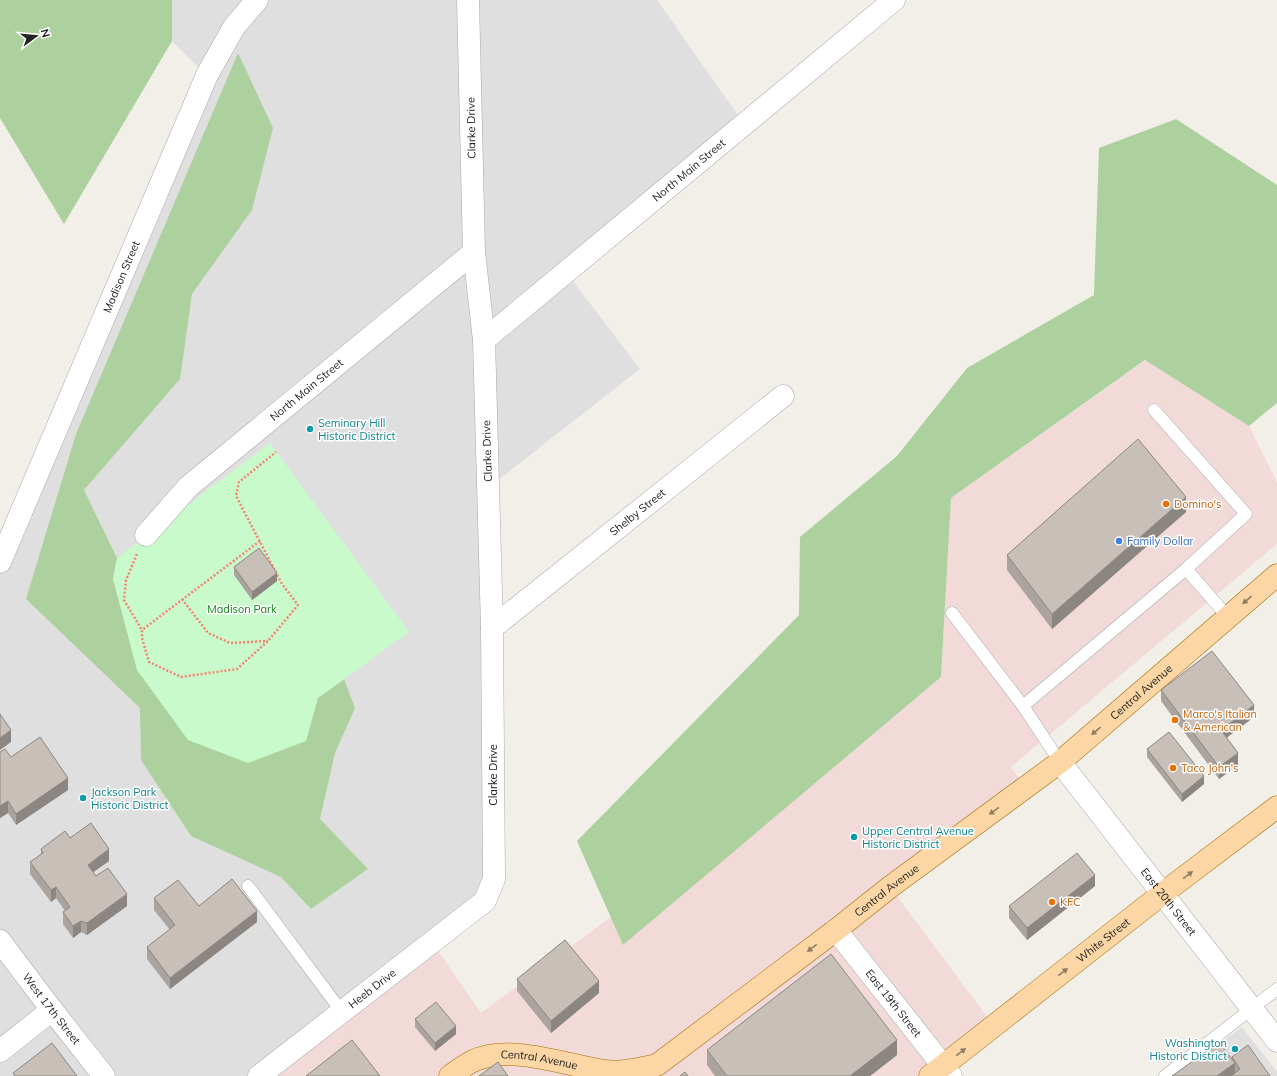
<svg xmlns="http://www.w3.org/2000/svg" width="1277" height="1076" font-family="Mulish,sans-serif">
  <rect width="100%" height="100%" fill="#f2efe9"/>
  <g fill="#e0dfdf">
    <path d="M172 0H657L744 124 566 272 640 369 488 488 494 879 259 1076H0V562L206 75 172 41Z"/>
    <path d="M1242 1027 1277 1072V1076H1174Z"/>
  </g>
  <path fill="#f2dad9" d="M1146 360 1249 426 1277 482V544L1011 767 1026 788 890 887 994 1026 930 1076H259L432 942 481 1013 611 917 623 944 941 677 951 498Z"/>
  <g fill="#add19e">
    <path d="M0 0H172V41L64 224 0 118Z"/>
    <path d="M238 53 273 128 252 210 192 294 180 379 84 490 117 558 113 579 305 741 318 698 344 679 355 708 335 753 320 819 368 869 311 909 281 877 191 836 141 760 140 708 26 599 76 434Z"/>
    <path d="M1176 119 1277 185V403L1249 426 1145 360 951 498 941 677 623 945 577 841 799 615 800 537 897 456 967 368 1094 295 1099 148Z"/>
  </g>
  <path fill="#c8facc" d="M270 443 409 632 318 698 306 741 248 763 188 740 137 670 113 579 117 558Z"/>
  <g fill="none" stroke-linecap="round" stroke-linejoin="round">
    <defs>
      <g id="service">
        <path d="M1154 410 1246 514 1186 569"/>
        <path d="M952 613 1023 706"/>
        <path d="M1060 762 1023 706 1186 569 1228 617"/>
        <path d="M248 886 342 1012"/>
        <path d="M1165 1076 1277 989"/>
      </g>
      <g id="minor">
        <path id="s1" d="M484 340 894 0"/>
        <path id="s2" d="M146 535 188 487 474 252"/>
        <path id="s3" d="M0 562 207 75 234 27 257 0"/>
        <path id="s4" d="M492 628 783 396"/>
        <path id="s5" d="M836 930 951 1076"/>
        <path id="s6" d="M0 941 52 1010 104 1076"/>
        <path d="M0 1051 52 1010"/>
        <path id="s7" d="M259 1076 485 901 494 879 492 628 484 340 474 252 468 0"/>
      </g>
      <g id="tertiary">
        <path id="s8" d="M1060 762 1277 1041"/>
      </g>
      <g id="primary">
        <path id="s9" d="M450 1076C457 1071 465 1065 473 1061 509 1044 562 1064 599 1070 619 1074 638 1069 657 1065L836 930 890 887 1060 762 1277 575"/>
        <path id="s10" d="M930 1076 1162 894 1277 807"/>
      </g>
    </defs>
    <use href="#service" stroke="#a9a9a9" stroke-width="13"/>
    <use href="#minor" stroke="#a9a9a9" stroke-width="23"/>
    <use href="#tertiary" stroke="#a9a9a9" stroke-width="23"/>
    <use href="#primary" stroke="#a06b00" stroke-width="23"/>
    <g stroke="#fa8072" stroke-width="2.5" stroke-dasharray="2 2" stroke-linecap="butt">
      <path d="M260 541 142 630V638L149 662 181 677 237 669 268 641 298 605 282 584 236 496 239 482 276 452"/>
      <path d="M137 554 126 580 124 600 142 630"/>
      <path d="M182 599 208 633 230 643 268 641"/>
    </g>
    <use href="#service" stroke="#fff" stroke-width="12"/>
    <use href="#minor" stroke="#fff" stroke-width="22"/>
    <use href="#tertiary" stroke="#fff" stroke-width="22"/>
    <use href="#primary" stroke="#fcd6a4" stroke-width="22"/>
  </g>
  <g fill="#aba49e">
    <path d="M1186 512 1052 629 1007 570V555Z"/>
    <path d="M234 567 277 581 252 600 234 575Z"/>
    <path d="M1161 690 1254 717 1227 737 1238 765 1219 779 1161 701Z"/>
    <path d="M1147 749 1204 784 1182 802 1147 757Z"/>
    <path d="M11 757 68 790 16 825 8 813 0 818Z"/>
    <path d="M70 838 109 861 93 872 96 876 127 906 87 935 81 932 73 938 63 924V912L65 911 56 898 51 902 30 874V862L41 854V849Z"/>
    <path d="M1095 886 1027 940 1009 918V906Z"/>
    <path d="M154 898 199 906 257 922 170 989 147 959V947L170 930 154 910Z"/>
    <path d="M517 979 599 993 551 1033 517 991Z"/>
    <path d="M415 1019 456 1034 435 1051 415 1027Z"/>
    <path d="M707 1050 897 1055 870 1076H715L707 1065Z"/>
    <path d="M1232 1057 1270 1076H1172L1232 1059Z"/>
  </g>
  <g fill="#8b8681">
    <path d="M1186 497V512L1052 629V614Z"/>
    <path d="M277 573V581L252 600V592Z"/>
    <path d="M1254 705V717L1221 742V730Z"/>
    <path d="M11 730V742L0 750V738Z"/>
    <path d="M1238 753V765L1219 779V767Z"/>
    <path d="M1204 776V784L1182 802V794Z"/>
    <path d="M68 778V790L16 825V814Z"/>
    <path d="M8 801V813L0 818V806Z"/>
    <path d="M109 849V861L88 876V865Z"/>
    <path d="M1095 875V886L1027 940V928Z"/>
    <path d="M56 887V898L51 902V890Z"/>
    <path d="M127 894V906L87 935V923Z"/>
    <path d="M257 911V922L170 989V978Z"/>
    <path d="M81 921V932L73 938V926Z"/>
    <path d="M599 981V993L551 1033V1021Z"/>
    <path d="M456 1026V1034L435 1051V1043Z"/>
    <path d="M897 1040V1055L870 1076H850Z"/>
    <path d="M1235 1063V1075L1233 1076H1217Z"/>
  </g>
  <g fill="#c7bfb8" stroke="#8b8681">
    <path d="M1138 439 1186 497 1052 614 1007 555Z"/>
    <path d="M259 548 277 573 252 592 234 567Z"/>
    <path d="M1212 651 1254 705 1221 730 1238 753 1219 767 1161 690Z"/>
    <path d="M0 714 11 730 0 738Z"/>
    <path d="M1169 732 1204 776 1182 794 1147 749Z"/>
    <path d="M40 737 68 778 16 814 8 801 0 806V752L5 749 11 757Z"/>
    <path d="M91 823 109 849 88 865 96 876 108 868 127 894 87 923 81 921 73 926 63 912 70 907 56 887 51 890 30 862 43 853 41 849 65 831 70 838Z"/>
    <path d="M1077 853 1095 875 1027 928 1009 906Z"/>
    <path d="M232 879 257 911 170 978 147 947 175 925 154 898 178 880 199 906Z"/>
    <path d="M565 940 599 981 551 1021 517 979Z"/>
    <path d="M831 954 897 1040 850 1076H727L707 1050Z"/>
    <path d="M436 1002 456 1026 435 1043 415 1019Z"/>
    <path d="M352 1040 380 1076H306Z"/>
    <path d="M1219 1042 1235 1063 1217 1076H1172Z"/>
    <path d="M52 1043 77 1076H15L13 1073Z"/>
    <path d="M1248 1045 1270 1076H1231L1240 1069 1232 1057Z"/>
    <path d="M498 1062 508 1076H479Z"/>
    <path d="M685 1072 688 1076H680Z"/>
  </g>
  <defs><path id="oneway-solid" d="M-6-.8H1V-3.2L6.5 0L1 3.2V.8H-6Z"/></defs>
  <g fill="#8f7c63">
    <use href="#oneway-solid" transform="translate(1247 600) rotate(139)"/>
    <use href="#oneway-solid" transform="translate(1096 731) rotate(139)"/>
    <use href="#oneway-solid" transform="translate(994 811) rotate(144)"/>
    <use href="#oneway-solid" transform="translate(1188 875) rotate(-37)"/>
    <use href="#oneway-solid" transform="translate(812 948) rotate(143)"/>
    <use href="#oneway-solid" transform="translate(1063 972) rotate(-38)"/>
    <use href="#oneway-solid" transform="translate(961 1052) rotate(-38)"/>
  </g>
  <g fill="#0f9aa8" stroke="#fff" stroke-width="1.5">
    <circle cx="310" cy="429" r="4"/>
    <circle cx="83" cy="798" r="4"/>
    <circle cx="854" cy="837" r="4"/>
    <circle cx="1235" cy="1049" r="4"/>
  </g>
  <g fill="#e8710a" stroke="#fff" stroke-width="1.5">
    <circle cx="1166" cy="504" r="4"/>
    <circle cx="1175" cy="720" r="4"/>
    <circle cx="1173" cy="768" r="4"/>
    <circle cx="1052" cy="902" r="4"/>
  </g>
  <circle fill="#3f7fe0" stroke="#fff" stroke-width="1.5" cx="1119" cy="541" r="4"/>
  <g text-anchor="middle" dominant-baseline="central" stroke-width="3" stroke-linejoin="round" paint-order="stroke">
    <g font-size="11" fill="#222" stroke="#fff">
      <text transform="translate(471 128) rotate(-91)">Clarke Drive</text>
      <text stroke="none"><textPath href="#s1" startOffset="266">North Main Street</textPath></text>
      <text stroke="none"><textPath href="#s3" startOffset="310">Madison Street</textPath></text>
      <text stroke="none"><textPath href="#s2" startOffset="217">North Main Street</textPath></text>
      <text transform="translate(487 451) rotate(-92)">Clarke Drive</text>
      <text stroke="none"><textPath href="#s4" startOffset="186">Shelby Street</textPath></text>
      <text stroke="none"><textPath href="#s9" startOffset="826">Central Avenue</textPath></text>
      <text transform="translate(493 775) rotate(-90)">Clarke Drive</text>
      <text stroke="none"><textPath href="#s9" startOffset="503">Central Avenue</textPath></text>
      <text stroke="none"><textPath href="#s8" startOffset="177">East 20th Street</textPath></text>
      <text stroke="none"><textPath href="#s10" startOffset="220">White Street</textPath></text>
      <text stroke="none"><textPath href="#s7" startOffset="143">Heeb Drive</textPath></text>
      <text stroke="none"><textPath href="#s5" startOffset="93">East 19th Street</textPath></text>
      <text stroke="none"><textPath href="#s6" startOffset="85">West 17th Street</textPath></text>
      <text stroke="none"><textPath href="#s9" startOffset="95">Central Avenue</textPath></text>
    </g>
    <g font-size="11" fill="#0d838f" stroke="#fff" text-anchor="start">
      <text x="318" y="423">Seminary Hill<tspan x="318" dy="13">Historic District</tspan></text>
      <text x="91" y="792">Jackson Park<tspan x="91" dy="13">Historic District</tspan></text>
      <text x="862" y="831">Upper Central Avenue<tspan x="862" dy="13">Historic District</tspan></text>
      <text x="1227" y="1043" text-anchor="end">Washington<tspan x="1227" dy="13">Historic District</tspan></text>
    </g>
    <g font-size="11" fill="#c56008" stroke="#fff" text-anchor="start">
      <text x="1174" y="504">Domino's</text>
      <text x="1183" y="714">Marco's Italian<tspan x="1183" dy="13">&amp; American</tspan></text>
      <text x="1181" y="768">Taco John's</text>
      <text x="1060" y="902">KFC</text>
    </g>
    <g font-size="11" fill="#366cbe" stroke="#fff" text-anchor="start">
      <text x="1127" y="541">Family Dollar</text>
    </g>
    <g font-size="11" fill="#0c8416" stroke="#fff">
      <text x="242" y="609">Madison Park</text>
    </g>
  </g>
  <g transform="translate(36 36) rotate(74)" stroke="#ffffff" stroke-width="3" paint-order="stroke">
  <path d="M0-3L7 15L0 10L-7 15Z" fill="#222222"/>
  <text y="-6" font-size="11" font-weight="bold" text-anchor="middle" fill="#222222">N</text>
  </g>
</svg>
